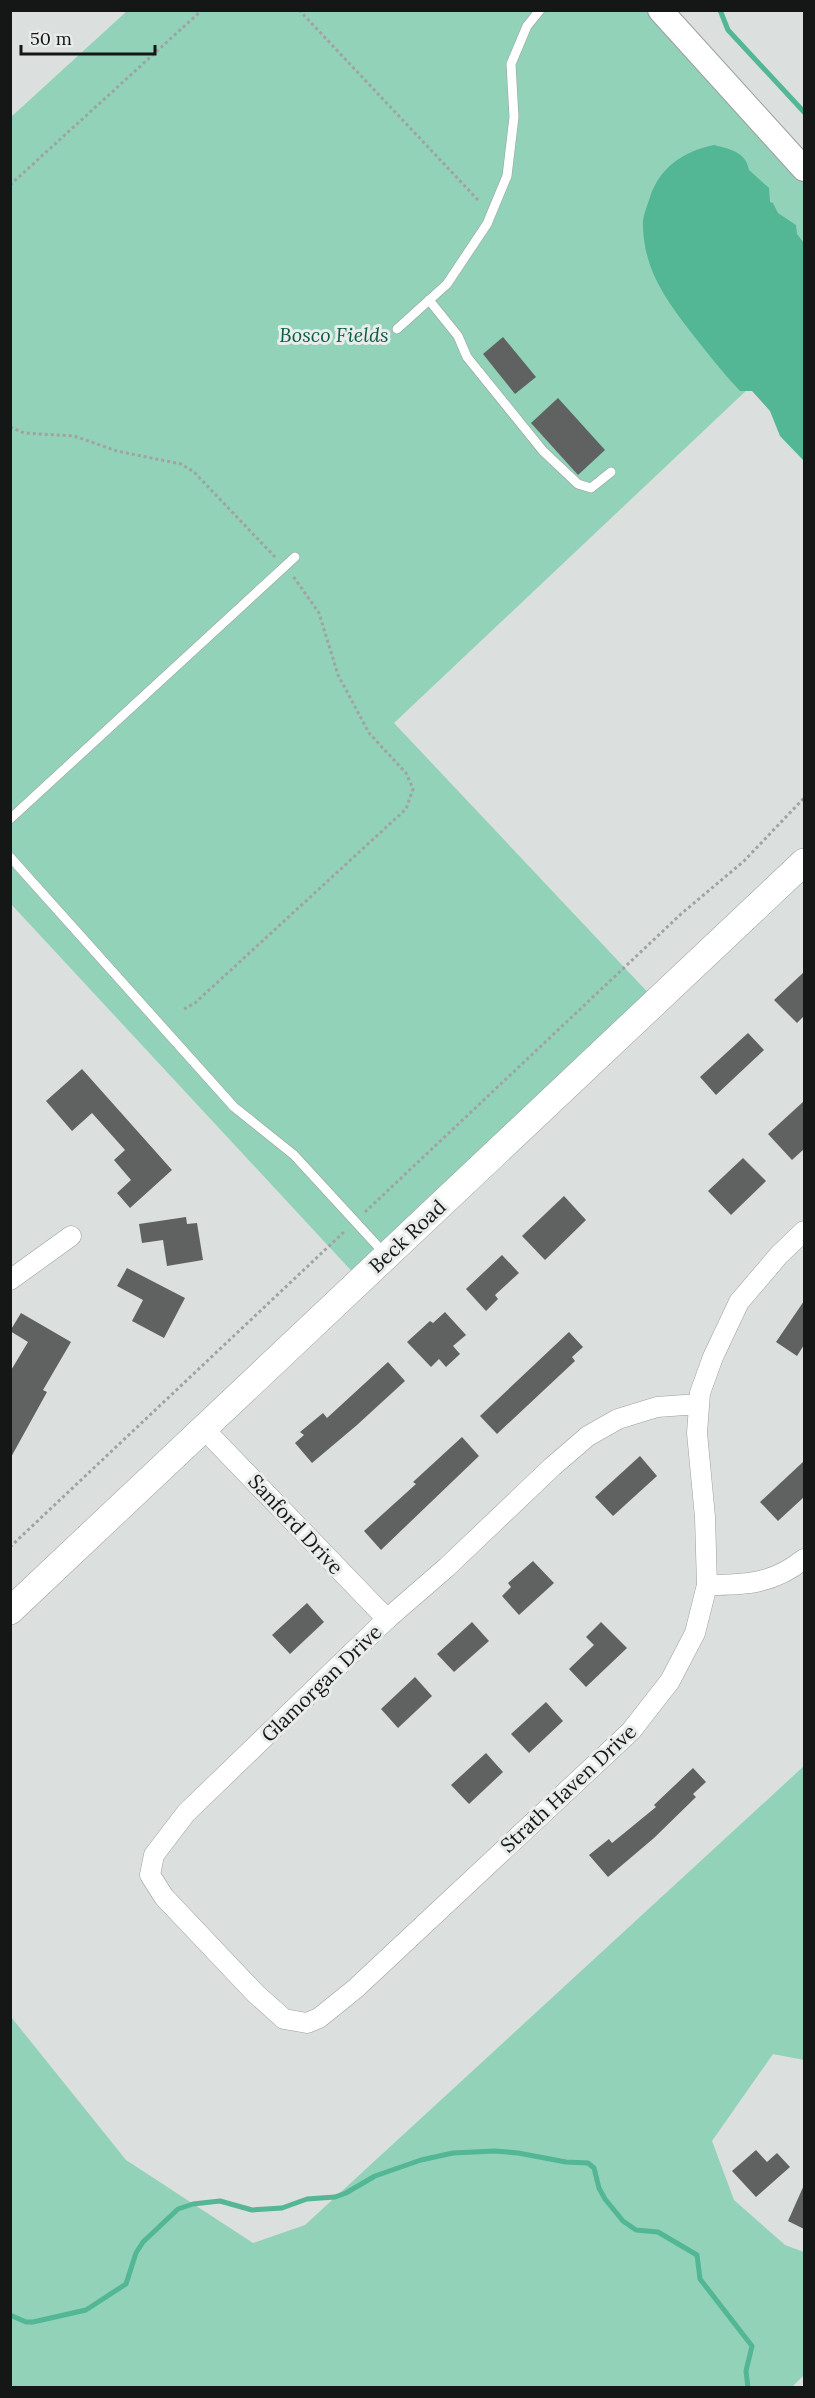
<svg xmlns="http://www.w3.org/2000/svg" width="815" height="2398" font-family="Lora,serif">
  <rect width="100%" height="100%" fill="#dbdfdd"/>
  <g fill="#91d2b9">
    <path d="M127 11H648L804 180V432L749 388 394 723 655 1000 359 1279 11 904V117Z"/>
    <path d="M804 1766V2060L773 2054 712 2141 734 2200 785 2245 804 2252V2375L792 2387H11V2017L126 2160 253 2243 305 2225Z"/>
  </g>
  <path fill="#53b694" d="M714 145C730 149 746 152 749 170L769 188 770 202 773 203 778 213 796 225 797 234 804 243V461L780 436 770 411 752 391H740C722 372 706 351 690 331 665 298 645 271 643 228 642 217 647 207 650 197 660 167 684 151 714 145Z"/>
  <g fill="none" stroke-linecap="round" stroke-linejoin="round">
    <g stroke="#53b694" stroke-width="5">
      <path d="M720 10 728 30 804 112"/>
      <path d="M10 2315 26 2322H33L86 2310 126 2284 136 2253 143 2242 178 2209 193 2204 220 2201 252 2210 282 2208 307 2199 335 2197 346 2193 375 2176 421 2160 453 2153 495 2151 518 2153 566 2162 588 2163 594 2168 599 2188 605 2199 623 2221 636 2230 658 2232 697 2255 700 2279 752 2346 746 2371 748 2388"/>
    </g>
  </g>
  <g fill="#5f6261">
    <path d="M503 337 536 377 515 394 483 354Z"/>
    <path d="M558 398 605 450 578 475 531 423Z"/>
    <path d="M804 972V1016L797 1023 774 1000Z"/>
    <path d="M748 1033 764 1050 716 1095 700 1077Z"/>
    <path d="M82 1069 172 1170 130 1208 117 1193 131 1180 114 1160 125 1150 92 1113 72 1131 46 1101Z"/>
    <path d="M804 1101V1149L792 1160 768 1134Z"/>
    <path d="M743 1158 766 1181 731 1215 708 1191Z"/>
    <path d="M564 1196 586 1220 545 1260 522 1236Z"/>
    <path d="M186 1217 187 1224 197 1223 203 1260 167 1266 163 1240 142 1243 139 1224Z"/>
    <path d="M502 1255 519 1273 495 1295 498 1299 486 1311 466 1289Z"/>
    <path d="M127 1268 185 1298 164 1338 132 1321 143 1300 117 1286Z"/>
    <path d="M804 1301V1345L797 1356 776 1342Z"/>
    <path d="M445 1312 466 1335 453 1346 460 1354 446 1367 439 1359 431 1367 407 1342 430 1321 433 1323Z"/>
    <path d="M21 1313 71 1342 43 1390 47 1392 10 1459V1372L28 1342 10 1331Z"/>
    <path d="M569 1332 583 1347 572 1357 575 1361 497 1434 480 1416Z"/>
    <path d="M388 1362 405 1381 357 1425 312 1463 295 1443 304 1435 300 1432 323 1413 327 1418Z"/>
    <path d="M462 1437 479 1456 381 1550 364 1531 416 1484 413 1482Z"/>
    <path d="M640 1456 657 1476 613 1516 595 1497Z"/>
    <path d="M804 1461V1497L778 1521 760 1502Z"/>
    <path d="M533 1561 554 1583 519 1615 502 1596 511 1587 508 1583Z"/>
    <path d="M307 1603 324 1622 290 1654 272 1635Z"/>
    <path d="M472 1622 489 1641 454 1672 437 1654Z"/>
    <path d="M601 1622 627 1648 586 1687 569 1669 594 1645 586 1637Z"/>
    <path d="M415 1677 432 1696 398 1728 381 1709Z"/>
    <path d="M546 1702 563 1721 529 1753 511 1734Z"/>
    <path d="M486 1753 503 1772 469 1804 451 1785Z"/>
    <path d="M693 1768 706 1782 693 1794 696 1797 654 1838 608 1877 589 1855 609 1839 612 1843 656 1807 654 1805Z"/>
    <path d="M756 2150 767 2162 777 2153 790 2167 756 2197 732 2171Z"/>
    <path d="M804 2185V2229L788 2221Z"/>
  </g>
  <g fill="none" stroke-linecap="round" stroke-linejoin="round">
    <defs>
      <g id="service">
        <path d="M429 300 458 336 467 357 543 451 578 484 591 488 611 472"/>
        <path d="M397 329 447 284 487 224 507 176 514 117 511 64 527 26 540 10"/>
        <path d="M10 819 295 557"/>
        <path d="M10 857 234 1107 294 1155 385 1254"/>
      </g>
      <g id="minor">
        <path d="M10 1280 71 1236"/>
        <path d="M699 1404 657 1407 618 1419 588 1436 552 1467 447 1567 387 1619 186 1813 154 1855 150 1875 164 1897 256 1994 284 2019 307 2023 319 2018 355 1989 631 1731 670 1681 695 1633 707 1585 705 1517 697 1433 700 1393 713 1357 739 1302 779 1255 804 1231"/>
        <path d="M204 1429 387 1619"/>
        <path d="M707 1585C746 1585 773 1584 804 1559"/>
      </g>
      <path id="tertiary" d="M660 10 804 169"/>
      <path id="secondary" d="M10 1611 804 862"/>
    </defs>
    <use href="#service" stroke="#9c9f9e" stroke-width="10"/>
    <use href="#minor" stroke="#9c9f9e" stroke-width="21"/>
    <use href="#tertiary" stroke="#9c9f9e" stroke-width="26"/>
    <use href="#secondary" stroke="#9c9f9e" stroke-width="28"/>
    <g stroke="#a0a3a1" stroke-width="3" stroke-dasharray="3 3" stroke-linecap="butt">
      <path d="M299 10 478 200"/>
      <path d="M10 185 202 10"/>
      <path d="M10 427 24 433 74 436 117 451 181 464 194 472 276 558"/>
      <path d="M184 1009 195 1003 406 809 413 789 406 773 369 733 338 675 319 613 293 576"/>
      <path d="M365 1212 681 914 744 861 804 798"/>
      <path d="M10 1547 345 1231"/>
    </g>
    <use href="#service" stroke="#fff" stroke-width="9"/>
    <use href="#minor" stroke="#fff" stroke-width="20"/>
    <use href="#tertiary" stroke="#fff" stroke-width="24"/>
    <use href="#secondary" stroke="#fff" stroke-width="27"/>
  </g>
  <g text-anchor="middle" dominant-baseline="central" stroke-width="6" stroke-linejoin="round" paint-order="stroke">
    <g font-size="20" font-style="italic" fill="#0b5d46" stroke="#e8eceb">
      <text x="334" y="334">Bosco Fields</text>
    </g>
    <g font-size="20" fill="#151616" stroke="#e8eceb">
      <text transform="translate(407 1236) rotate(-43)">Beck Road</text>
      <text transform="translate(296 1524) rotate(47)">Sanford Drive</text>
      <text transform="translate(321 1683) rotate(-44)">Glamorgan Drive</text>
      <text transform="translate(568 1788) rotate(-43)">Strath Haven Drive</text>
    </g>
  </g>
  <rect width="815" height="2398" fill="none" stroke="#151616" stroke-width="24"/>
  <path d="M21 45v9h134v-9" fill="none" stroke="#151616" stroke-width="3"/>
  <text x="30" y="45" font-size="18" fill="#151616" stroke="#e8eceb" stroke-width="4.5" paint-order="stroke">50 m</text>
</svg>
